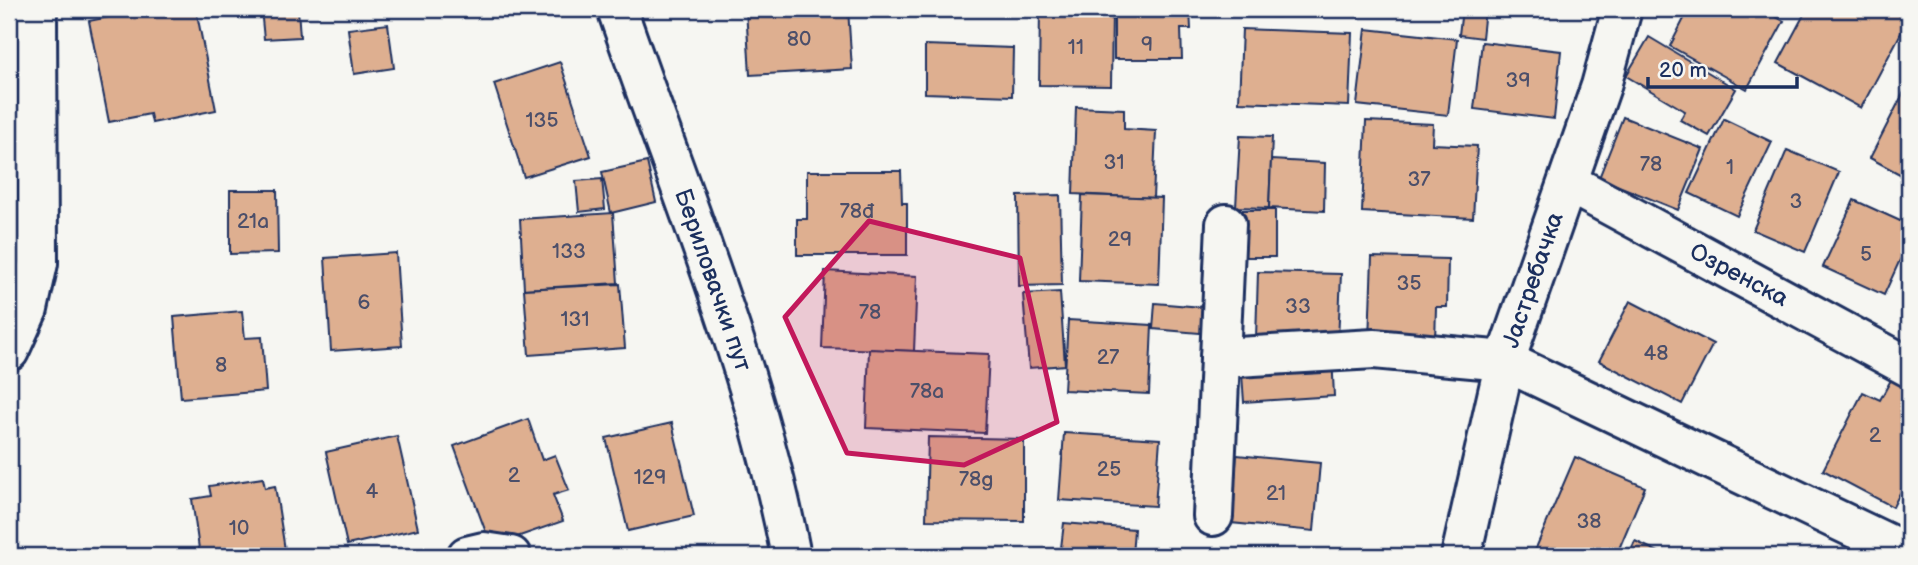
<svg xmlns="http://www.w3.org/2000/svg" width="1918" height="565" font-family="'Balsamiq Sans',sans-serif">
  <rect width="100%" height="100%" fill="#f6f6f2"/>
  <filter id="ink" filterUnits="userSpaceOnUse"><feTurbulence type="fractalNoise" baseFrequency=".0143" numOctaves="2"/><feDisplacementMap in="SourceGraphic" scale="14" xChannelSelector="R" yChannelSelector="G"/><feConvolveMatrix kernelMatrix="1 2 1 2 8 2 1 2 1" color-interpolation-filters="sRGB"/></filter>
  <g filter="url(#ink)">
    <g fill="#deaf90" stroke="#1b2f5e" stroke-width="2">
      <path d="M148 9H196L216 110 152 123 150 114 109 122 89 21Z"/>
      <path d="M261 9H298L300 37 264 39Z"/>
      <path d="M746 9H848L852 69 750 75Z"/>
      <path d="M1040 9H1112L1111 86 1039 85Z"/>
      <path d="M1114 9H1190L1191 29H1181L1182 59H1114Z"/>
      <path d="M1238 9H1279L1278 17 1238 14Z"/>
      <path d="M1462 9H1485L1482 38 1459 35Z"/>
      <path d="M1689 9H1761L1784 21 1747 89 1670 46Z"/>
      <path d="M1807 9H1887L1908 20 1861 108 1778 63Z"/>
      <path d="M388 24 394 68 354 74 348 29Z"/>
      <path d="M1242 29 1352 33 1349 106 1239 102Z"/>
      <path d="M1366 29 1457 39 1448 115 1357 105Z"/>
      <path d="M1649 37 1736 89 1709 136 1680 120 1685 111 1626 76Z"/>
      <path d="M1482 42 1561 51 1554 119 1474 109Z"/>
      <path d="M925 45 1013 48 1012 96 925 93Z"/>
      <path d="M560 62 591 156 524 177 494 84Z"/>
      <path d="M1909 82V179L1870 158Z"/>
      <path d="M1076 107 1124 109V129L1156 131 1153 198 1073 194Z"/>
      <path d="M1623 117 1703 149 1678 210 1599 178Z"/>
      <path d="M1724 119 1772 142 1737 216 1689 193Z"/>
      <path d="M1366 121 1433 124 1432 144 1477 146 1473 218 1362 212Z"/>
      <path d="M1240 136 1272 137 1269 208 1236 207Z"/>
      <path d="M1787 150 1839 172 1805 252 1753 230Z"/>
      <path d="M1271 160 1325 163 1324 211 1269 208Z"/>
      <path d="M647 162 656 202 611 213 602 172Z"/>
      <path d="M807 171H901L902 203H907V255H797V219H807Z"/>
      <path d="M602 179 605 209 579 212 576 181Z"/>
      <path d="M230 190H277L278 253 230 254Z"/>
      <path d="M1060 195 1062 285 1019 286 1018 196Z"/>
      <path d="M1082 195 1162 198 1159 284 1079 281Z"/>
      <path d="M1854 200 1909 225V240L1884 295 1823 267Z"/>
      <rect x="1236" y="210" width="39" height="47"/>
      <path d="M613 213 618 283 524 289 520 219Z"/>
      <path d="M396 253 402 346 331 351 325 258Z"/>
      <path d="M1372 257 1448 259 1447 307H1436L1435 342 1369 340Z"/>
      <path d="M825 271 917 276 914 351 822 348Z"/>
      <path d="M1258 272 1341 274 1338 341 1256 338Z"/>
      <path d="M620 284 625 348 529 355 524 289Z"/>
      <path d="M1060 292 1065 365 1029 368 1023 294Z"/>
      <path d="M1630 301 1713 344 1682 404 1599 361Z"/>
      <path d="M1155 303 1213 308 1211 334 1153 329Z"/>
      <path d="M242 311 245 338 262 337 266 391 181 398 174 317Z"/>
      <path d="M1068 320 1152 325 1149 394 1064 390Z"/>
      <path d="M869 349 989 354 985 433 866 428Z"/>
      <path d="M1332 355 1334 396 1244 402 1241 361Z"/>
      <path d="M1898 367 1909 373V475L1893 507 1823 470 1863 392 1880 400Z"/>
      <path d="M528 419 542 460 555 455 569 490 553 495 563 521 491 546 454 446Z"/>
      <path d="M672 423 694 516 628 531 606 438Z"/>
      <path d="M1064 433 1160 439 1155 506 1059 500Z"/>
      <path d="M397 436 418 529 347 545 326 452Z"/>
      <path d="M928 437 1024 439V521L926 520Z"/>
      <path d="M1237 455 1320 463 1314 531 1231 523Z"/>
      <path d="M1575 457 1645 487 1616 556 1533 555Z"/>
      <path d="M263 478 265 488 275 486 286 556H200L192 499 211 496 209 486Z"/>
      <path d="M1064 523 1134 529 1132 556H1060Z"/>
      <path d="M1635 541 1667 556H1628Z"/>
    </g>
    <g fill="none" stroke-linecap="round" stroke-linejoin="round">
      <defs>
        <g id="street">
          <path d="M617 9C679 190 755 367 791 556"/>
          <path d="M1569 183 1909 367"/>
          <path d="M9 351 28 309 38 263 37 9"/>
          <path d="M1220 358 1374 349 1505 361 1909 554"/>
          <path d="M1213 516 1226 224"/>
          <path d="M467 556 484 552 511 556"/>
          <path d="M1461 556 1505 361 1601 86 1622 9"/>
        </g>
      </defs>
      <use href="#street" stroke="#1b2f5e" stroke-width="44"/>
      <use href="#street" stroke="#f6f6f2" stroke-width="38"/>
    </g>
  </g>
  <path fill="#c2185b" fill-opacity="0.2" stroke="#c2185b" stroke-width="5" stroke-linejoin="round" d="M869 221 1020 258 1057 422 964 465 847 453 785 317Z"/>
  <g text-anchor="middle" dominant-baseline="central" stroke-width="6" stroke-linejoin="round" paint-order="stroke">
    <g font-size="21" fill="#4c4f6a">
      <text x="799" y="39">80</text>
      <text x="1147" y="44">9</text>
      <text x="1076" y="47">11</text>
      <text x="1518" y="80">39</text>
      <text x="542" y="120">135</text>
      <text x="1114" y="162">31</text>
      <text x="1651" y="164">78</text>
      <text x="1730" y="167">1</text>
      <text x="1419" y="179">37</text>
      <text x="1796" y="201">3</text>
      <text x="857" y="211">78đ</text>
      <text x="253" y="221">21a</text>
      <text x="1120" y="239">29</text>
      <text x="569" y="251">133</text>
      <text x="1866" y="254">5</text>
      <text x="1409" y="283">35</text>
      <text x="364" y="302">6</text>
      <text x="1298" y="306">33</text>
      <text x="870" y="312">78</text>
      <text x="575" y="319">131</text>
      <text x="1656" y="353">48</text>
      <text x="1108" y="357">27</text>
      <text x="221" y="365">8</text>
      <text x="927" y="391">78a</text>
      <text x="1875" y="435">2</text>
      <text x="1109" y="469">25</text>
      <text x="514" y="475">2</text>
      <text x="650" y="477">129</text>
      <text x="976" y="479">78g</text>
      <text x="372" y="491">4</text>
      <text x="1276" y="493">21</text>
      <text x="1589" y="521">38</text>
      <text x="239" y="528">10</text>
    </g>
    <g font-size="24" fill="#1b2f5e" stroke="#f6f6f2">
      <text transform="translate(1739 275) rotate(28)">Озренска</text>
      <text transform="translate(713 280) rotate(71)">Бериловачки пут</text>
      <text transform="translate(1533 280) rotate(-71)">Јастребачка</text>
    </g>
  </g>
  <rect width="1918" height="565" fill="none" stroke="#f6f6f2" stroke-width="35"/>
  <rect x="18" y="18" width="1883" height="530" fill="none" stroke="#1b2f5e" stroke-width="2.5" filter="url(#ink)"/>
  <path d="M1648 77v10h149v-10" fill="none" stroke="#1b2f5e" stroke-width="3.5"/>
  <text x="1659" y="77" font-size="21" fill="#1b2f5e" stroke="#f6f6f2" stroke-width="5" paint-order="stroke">20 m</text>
</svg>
